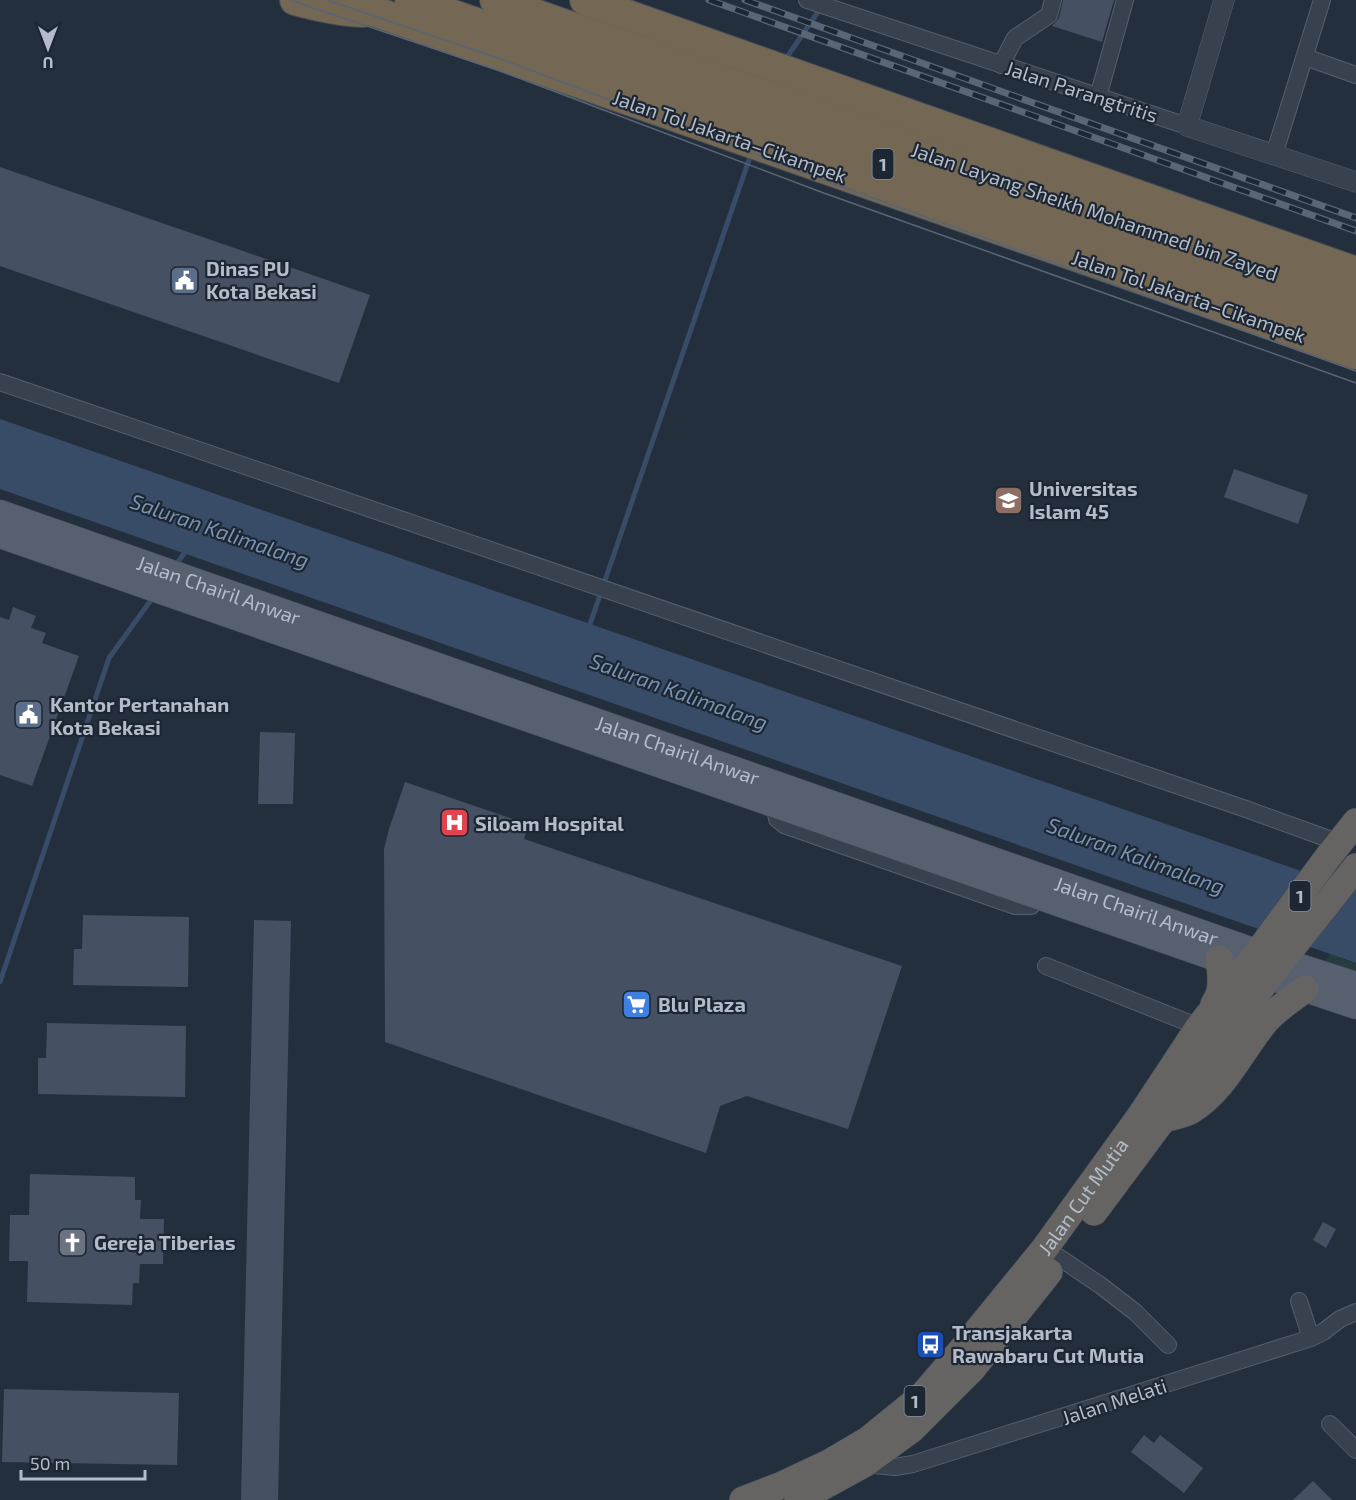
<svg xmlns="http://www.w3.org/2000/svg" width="1356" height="1500" font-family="'Exo 2',sans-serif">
  <rect width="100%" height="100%" fill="#242f3e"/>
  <path fill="#263c3f" d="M1330 954 1356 964V985L1317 972Z"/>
  <path fill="#394c67" d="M0 419 1356 890V963L0 489Z"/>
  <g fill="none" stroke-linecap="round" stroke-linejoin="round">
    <g stroke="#394c67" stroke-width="5">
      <path d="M785 60 822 6"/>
      <path d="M175 566 189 547"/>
      <path d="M588 630 751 154"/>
      <path d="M0 982 109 658 154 596"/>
    </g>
  </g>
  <g fill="#455162">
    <path d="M1063 0H1114L1102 42 1052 26 1059 18Z"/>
    <path d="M0 167 370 295 339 383 0 266Z"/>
    <path d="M1234 469 1308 495 1298 524 1224 497Z"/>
    <path d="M13 607 36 616 31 628 46 633 42 643 79 656 32 786 0 775V617L9 620Z"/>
    <path d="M260 732 295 733 293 804H258Z"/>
    <path d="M405 782 519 821 517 826 527 829 524 839 902 966 848 1129 747 1096 720 1106 706 1153 385 1042 384 849 389 829Z"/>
    <path d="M83 915 189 917 188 987 73 985 74 949H82Z"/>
    <path d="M254 920 291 921 278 1500H241Z"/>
    <path d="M47 1023 186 1026 185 1097 38 1094V1058H46Z"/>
    <path d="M30 1174 135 1177V1200H141L140 1219H164L163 1264H140L139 1283H133L132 1305 27 1302 28 1261H9L10 1215H29Z"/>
    <path d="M1323 1222 1336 1229 1326 1248 1313 1240Z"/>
    <path d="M4 1389 179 1393 177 1465 2 1462Z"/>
    <path d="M1144 1435 1154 1443 1160 1435 1203 1468 1184 1493 1131 1452Z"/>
    <path d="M1313 1481 1332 1500H1293Z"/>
  </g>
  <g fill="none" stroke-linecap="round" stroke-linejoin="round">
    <defs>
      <g id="minor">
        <path d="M807 0 1187 126"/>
        <path d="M1305 57 1356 75"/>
        <path d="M1001 65 1015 38 1049 15 1053 0"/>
        <path d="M1098 97 1125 0"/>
        <path d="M1274 155 1322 0"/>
        <path d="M0 382 1243 808 1340 843"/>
        <path d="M774 804 777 819 784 825 1015 906H1031L1037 896"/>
        <path d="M1046 966 1199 1027"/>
        <path d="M1045 1248 1100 1285 1135 1312 1168 1345"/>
        <path d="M1299 1301 1311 1338"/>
        <path d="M1330 1424 1356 1450"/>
        <path d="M864 1464 895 1467 913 1464 1311 1338 1323 1332 1340 1319 1356 1312"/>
      </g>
      <path id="tertiary" d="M1224 0 1187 126 1356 182"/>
      <g id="primary">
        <path id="s1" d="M0 513 1282 961 1356 985"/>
        <path d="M0 535 1305 989 1356 1006"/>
      </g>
      <g id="trunk">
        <path d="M1214 1004C1224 990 1221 975 1219 959"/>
        <path d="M1163 1119C1171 1117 1182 1115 1190 1111 1224 1091 1241 1051 1265 1022 1276 1009 1291 1000 1305 989"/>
        <path d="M1094 1212 1269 977 1356 867"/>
        <path id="s2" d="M743 1500 782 1485 829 1463 868 1440 922 1396 960 1352 1045 1248 1141 1115 1199 1027 1258 952 1328 857 1356 822"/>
        <path d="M798 1500 864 1464 912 1429 972 1369 1049 1272"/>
      </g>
      <g id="motorway">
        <path d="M295 0C317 6 339 11 362 12"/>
        <path d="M342 0 1356 354"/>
        <path d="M410 0 1356 328"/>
        <path d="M495 0 1356 303"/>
        <path d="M585 0 1356 272"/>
      </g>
    </defs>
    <use href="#minor" stroke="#565f6c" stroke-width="18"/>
    <use href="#tertiary" stroke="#565f6c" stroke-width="21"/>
    <use href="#primary" stroke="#414a57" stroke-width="27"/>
    <use href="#trunk" stroke="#434c59" stroke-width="28"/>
    <use href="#motorway" stroke="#434c59" stroke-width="32"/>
    <use href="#minor" stroke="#38414e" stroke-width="16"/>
    <use href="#tertiary" stroke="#38414e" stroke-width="20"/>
    <use href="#primary" stroke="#56606e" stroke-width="26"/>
    <use href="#trunk" stroke="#656462" stroke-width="27"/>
    <use href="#motorway" stroke="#746855" stroke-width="30"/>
    <g stroke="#5a6575" stroke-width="1.5">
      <path d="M290 0 503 72 821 192 1356 383"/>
      <path d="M327 0 501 59 823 180 1356 371"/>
    </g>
    <defs>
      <g id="rail">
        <path d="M709 0 1356 231"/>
        <path d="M745 0 1356 218"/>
      </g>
    </defs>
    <use href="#rail" stroke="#5a6575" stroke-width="7"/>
    <use href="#rail" stroke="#1d2633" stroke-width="4.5" stroke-dasharray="14" stroke-linecap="butt"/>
  </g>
  <defs>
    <symbol id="civic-square" viewBox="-11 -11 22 22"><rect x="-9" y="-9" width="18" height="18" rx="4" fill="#5c6f8a" stroke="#1d2633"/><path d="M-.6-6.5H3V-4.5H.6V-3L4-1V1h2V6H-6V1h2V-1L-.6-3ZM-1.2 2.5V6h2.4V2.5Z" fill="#fff"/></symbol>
    <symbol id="university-square" viewBox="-11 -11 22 22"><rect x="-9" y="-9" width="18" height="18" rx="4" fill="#8d6e63" stroke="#1d2633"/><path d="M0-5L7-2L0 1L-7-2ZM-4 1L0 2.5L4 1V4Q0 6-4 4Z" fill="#fff"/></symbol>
    <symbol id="hospital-square" viewBox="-11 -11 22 22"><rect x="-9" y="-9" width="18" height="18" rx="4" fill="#e0444e" stroke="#1d2633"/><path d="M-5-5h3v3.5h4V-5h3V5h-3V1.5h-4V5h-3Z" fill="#fff"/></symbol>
    <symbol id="supermarket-square" viewBox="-11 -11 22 22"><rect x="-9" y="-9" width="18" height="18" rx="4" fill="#3f7fe0" stroke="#1d2633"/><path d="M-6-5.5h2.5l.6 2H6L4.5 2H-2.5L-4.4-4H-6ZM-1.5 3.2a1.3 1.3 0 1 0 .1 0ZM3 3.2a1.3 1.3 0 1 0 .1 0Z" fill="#fff"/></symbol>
    <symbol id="church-square" viewBox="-11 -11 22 22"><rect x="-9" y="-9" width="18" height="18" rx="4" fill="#6b7280" stroke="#1d2633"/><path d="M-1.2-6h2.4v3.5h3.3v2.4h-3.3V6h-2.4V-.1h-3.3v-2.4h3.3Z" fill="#fff"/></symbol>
    <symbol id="bus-square" viewBox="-11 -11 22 22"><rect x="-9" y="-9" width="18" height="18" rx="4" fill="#1a4fb4" stroke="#1d2633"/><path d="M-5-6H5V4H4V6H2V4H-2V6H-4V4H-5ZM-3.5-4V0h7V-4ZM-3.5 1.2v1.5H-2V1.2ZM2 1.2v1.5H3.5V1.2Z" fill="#fff"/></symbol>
  </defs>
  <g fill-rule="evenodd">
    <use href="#civic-square" x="168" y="264" width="33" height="33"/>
    <use href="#university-square" x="992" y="484" width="33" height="33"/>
    <use href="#civic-square" x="12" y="698" width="33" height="33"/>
    <use href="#hospital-square" x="438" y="806" width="33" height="33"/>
    <use href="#supermarket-square" x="620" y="988" width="33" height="33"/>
    <use href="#church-square" x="56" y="1226" width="33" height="33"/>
    <use href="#bus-square" x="914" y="1328" width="33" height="33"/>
  </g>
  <g text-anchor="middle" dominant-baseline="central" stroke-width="4.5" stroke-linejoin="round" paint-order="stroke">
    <g fill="#1d2633" stroke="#878f9c" stroke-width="1.5">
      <rect x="872.5" y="149" width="21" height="30" rx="4.5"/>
      <rect x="1289.5" y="881" width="21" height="30" rx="4.5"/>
      <rect x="904.5" y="1386" width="21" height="30" rx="4.5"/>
    </g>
    <g font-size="18" font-weight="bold" fill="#b4bcc9">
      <text x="883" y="164">1</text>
      <text x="1300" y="896">1</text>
      <text x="915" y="1401">1</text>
    </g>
    <g font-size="20" fill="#b4bcc9" stroke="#1d2633">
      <text transform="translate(1082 91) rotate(18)">Jalan Parangtritis</text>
      <text transform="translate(730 136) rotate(19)">Jalan Tol Jakarta–Cikampek</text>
      <text transform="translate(1095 211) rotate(19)">Jalan Layang Sheikh Mohammed bin Zayed</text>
      <text transform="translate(1189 296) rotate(19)">Jalan Tol Jakarta–Cikampek</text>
      <text stroke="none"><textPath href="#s1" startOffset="232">Jalan Chairil Anwar</textPath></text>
      <text stroke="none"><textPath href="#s1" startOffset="718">Jalan Chairil Anwar</textPath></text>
      <text stroke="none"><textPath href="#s1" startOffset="1204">Jalan Chairil Anwar</textPath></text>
      <text stroke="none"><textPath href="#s2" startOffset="465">Jalan Cut Mutia</textPath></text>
      <text transform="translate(1114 1401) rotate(-18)">Jalan Melati</text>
    </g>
    <g font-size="20" font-weight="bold" fill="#b4bcc9" stroke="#1d2633" text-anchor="start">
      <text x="206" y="268">Dinas PU<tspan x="206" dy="23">Kota Bekasi</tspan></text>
      <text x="1029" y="488">Universitas<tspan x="1029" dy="23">Islam 45</tspan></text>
      <text x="50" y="704">Kantor Pertanahan<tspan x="50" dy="23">Kota Bekasi</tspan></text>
      <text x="475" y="823">Siloam Hospital</text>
      <text x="658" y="1004">Blu Plaza</text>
      <text x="94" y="1242">Gereja Tiberias</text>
      <text x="952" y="1332">Transjakarta<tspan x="952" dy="23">Rawabaru Cut Mutia</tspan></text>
    </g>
    <g font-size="21" font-style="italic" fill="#7c92b1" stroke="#1d2633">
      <text transform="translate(220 530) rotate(19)">Saluran Kalimalang</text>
      <text transform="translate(679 691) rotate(20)">Saluran Kalimalang</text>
      <text transform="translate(1136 855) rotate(20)">Saluran Kalimalang</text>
    </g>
  </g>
  <g transform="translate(48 48) rotate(180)" stroke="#1d2633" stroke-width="4.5" paint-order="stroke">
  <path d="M0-4.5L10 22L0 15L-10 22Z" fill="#b4bcc9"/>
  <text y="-9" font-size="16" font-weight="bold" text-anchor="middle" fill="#b4bcc9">U</text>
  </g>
  <path d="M21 1470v9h124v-9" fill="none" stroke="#b4bcc9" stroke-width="3"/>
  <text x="30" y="1470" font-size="18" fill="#b4bcc9" stroke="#1d2633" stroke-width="4.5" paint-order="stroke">50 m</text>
</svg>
